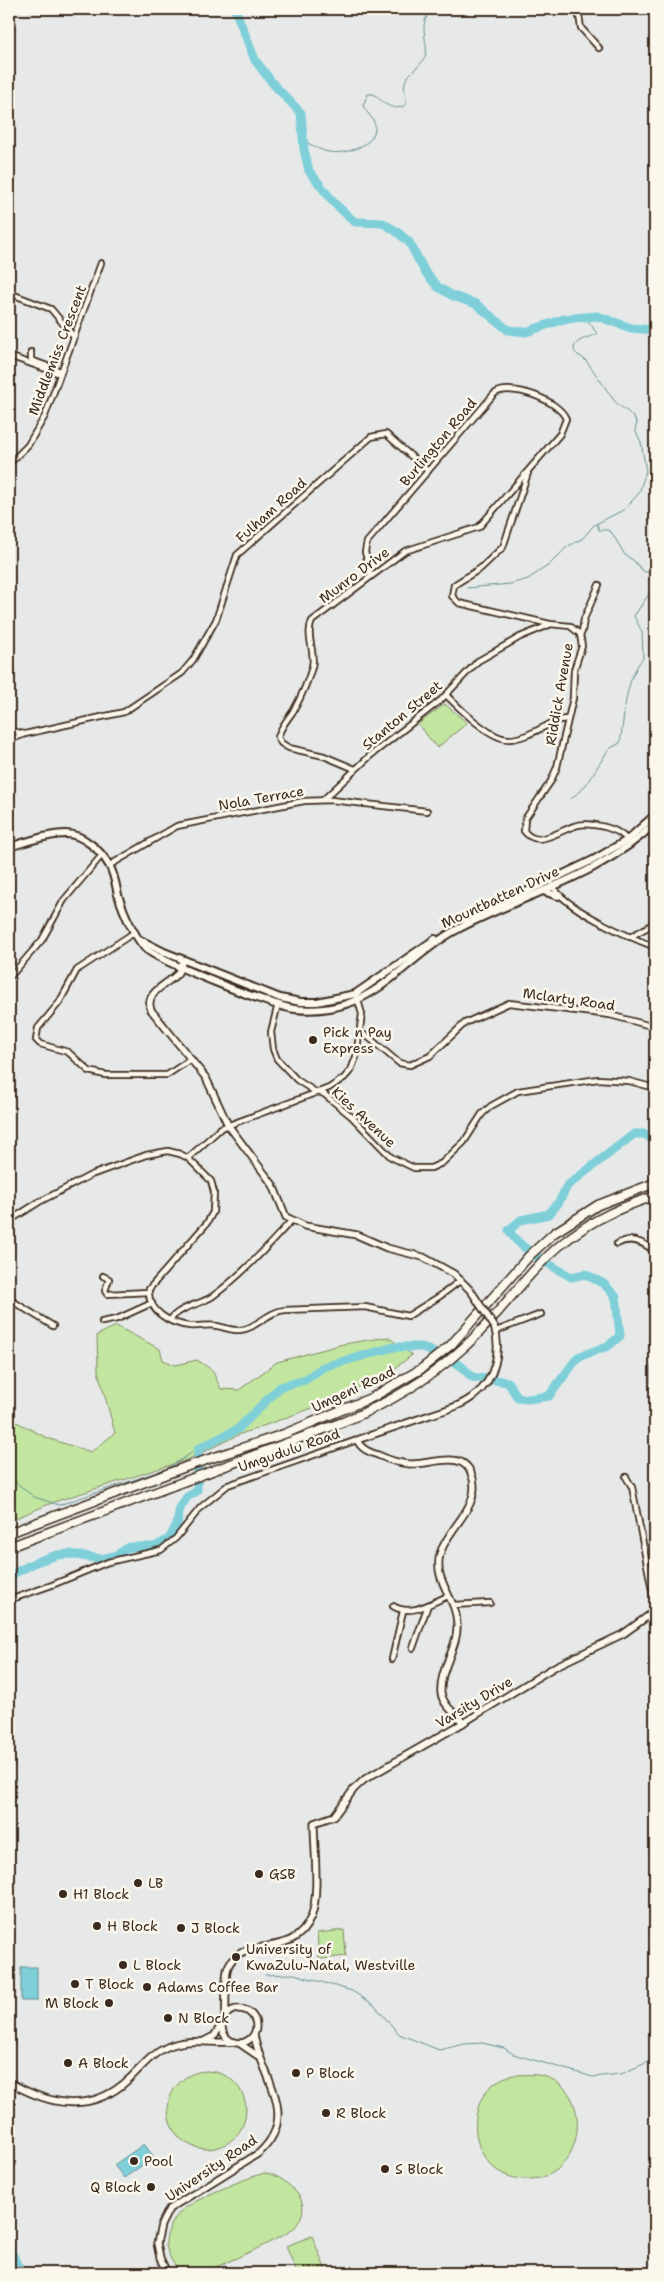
<svg xmlns="http://www.w3.org/2000/svg" width="664" height="2282" font-family="'Shantell Sans',sans-serif">
  <rect width="100%" height="100%" fill="#e7e9e9"/>
  <filter id="ink" filterUnits="userSpaceOnUse"><feTurbulence type="fractalNoise" baseFrequency=".02" numOctaves="2"/><feDisplacementMap in="SourceGraphic" scale="10" xChannelSelector="R" yChannelSelector="G"/><feConvolveMatrix kernelMatrix="1 2 1 2 8 2 1 2 1" color-interpolation-filters="sRGB"/></filter>
  <g filter="url(#ink)">
    <g fill="#c2e6a0" stroke="#7e885f">
      <path d="M445 704 467 723 437 748 418 724Z"/>
      <path d="M116 1326 160 1349 163 1360 176 1365 197 1360 212 1370 221 1389 239 1390 277 1362 343 1344 388 1337 412 1355 389 1373 318 1406 238 1435 189 1459 54 1502 9 1521V1418L47 1438 91 1452 115 1433 98 1371 97 1335Z"/>
      <path d="M344 1930 346 1956 319 1959 317 1933Z"/>
      <circle cx="207" cy="2110" r="39"/>
      <path d="M514 2075C526 2075 538 2073 549 2078 592 2094 584 2169 539 2178 463 2191 456 2084 514 2075Z"/>
      <path d="M265 2173C278 2175 285 2181 294 2190 306 2201 305 2215 295 2227 287 2237 218 2266 202 2273 196 2275 185 2274 179 2272 173 2263 165 2251 166 2240 167 2232 174 2218 180 2212 194 2199 245 2178 265 2173Z"/>
      <path d="M312 2236 327 2273H297L286 2246Z"/>
    </g>
    <g fill="#7fcfd9" stroke="#648d8e">
      <rect x="21" y="1967" width="16" height="34"/>
      <path d="M144 2144 154 2157 124 2178 114 2165Z"/>
    </g>
    <g fill="none" stroke-linecap="round" stroke-linejoin="round">
      <g stroke="#648d8e" stroke-width="1">
        <path d="M304 141C312 145 321 151 329 152 345 155 377 146 375 125 374 118 365 112 363 105L368 94H374C385 104 392 112 406 105 407 98 403 89 405 82 409 70 424 66 426 53 428 38 416 22 434 9"/>
        <path d="M467 588 510 584 528 579 549 565 567 547 583 538 594 525 625 509 639 493 646 471 641 442 635 430 637 423C629 409 620 409 613 399 604 386 596 374 587 362 583 356 574 356 574 348 575 340 590 337 597 334L586 317"/>
        <path d="M570 800 585 786 609 749 620 743C625 715 624 681 643 658L642 632 634 616 649 594 653 579 649 573 643 571 633 560 625 555 612 533 608 530H599L597 524"/>
        <path d="M9 1477 34 1497 59 1505 166 1469 198 1449"/>
        <path d="M265 1975 294 1974 352 1991 374 2005 399 2034 439 2050 464 2044 482 2043 504 2048 513 2054 593 2077 621 2074 655 2059"/>
      </g>
      <g stroke="#7fcfd9" stroke-width="9">
        <path d="M235 9 255 60 274 85 301 113 304 149 309 171 335 204 355 222 383 223 396 231 409 242 425 272 438 287 453 296 476 304 508 330 526 332 564 319 597 316 631 328 655 330"/>
        <path d="M9 1576 36 1562 57 1555 70 1554 101 1559 115 1556 129 1547H155L169 1539 177 1524 180 1508 187 1497 197 1491 198 1449 238 1429 280 1387 305 1380 323 1367 394 1347H422L461 1366 472 1377 508 1382 518 1398 528 1399 549 1396 578 1357 608 1346 620 1336 616 1297 604 1284 585 1274 571 1277C553 1266 517 1248 509 1230L521 1220 549 1214 559 1202 567 1186 634 1134H645L655 1141"/>
        <path d="M9 2248 22 2273"/>
      </g>
      <defs>
        <g id="minor">
          <path d="M578 9 581 28 599 48"/>
          <path d="M9 293 51 309 74 337"/>
          <path d="M31 352V360L61 371"/>
          <path d="M9 356 60 374"/>
          <path d="M9 464 28 445 45 416 101 263"/>
          <path d="M528 473 503 547 481 568 454 585 452 596 459 603 550 624 570 626 580 634 582 646 574 670 573 698 557 767 551 781 525 819 524 831C538 850 562 828 578 825 587 823 596 825 605 827 615 830 622 833 628 841"/>
          <path d="M580 634 582 632 584 619 599 585"/>
          <path d="M446 695C459 708 491 740 509 739 525 739 544 726 559 720L567 719"/>
          <path d="M9 730 24 734"/>
          <path d="M9 740 25 734 124 712 182 673 193 660 216 620 237 555 371 437 386 434 428 471"/>
          <path d="M355 769 324 756 289 748 281 743 278 737C281 726 288 719 294 710 301 697 308 681 312 667 316 652 305 636 312 621L405 551 479 527 560 434 566 419C559 400 510 382 494 394L367 542 365 552 371 576"/>
          <path d="M323 800 371 755 441 700 478 661 520 637 549 625"/>
          <path d="M110 865 177 826 304 801 331 800 427 811"/>
          <path d="M552 885C565 909 629 937 655 947"/>
          <path d="M135 932 77 970 59 1003 38 1028 36 1040 40 1044 68 1052 89 1071 105 1075H167L191 1059"/>
          <path d="M630 937 655 923"/>
          <path d="M9 978 42 940 64 900 102 855"/>
          <path d="M278 1004 271 1032 273 1049 277 1059 297 1080 314 1091 324 1094 351 1116 391 1157 414 1168H431L442 1163 464 1142 482 1114 491 1106 518 1091 598 1079 629 1081 655 1088"/>
          <path d="M359 1034 367 1036 399 1063 410 1065 430 1056 465 1023 509 1003 610 1015 655 1027"/>
          <path d="M188 1158 221 1128 329 1088 344 1078 351 1070 356 1057 362 1014 357 997"/>
          <path d="M9 1221 39 1202 91 1175 146 1155 168 1151 180 1154 188 1158 211 1181 214 1192 213 1212 207 1223 149 1289C147 1311 170 1324 190 1326 199 1327 208 1324 217 1326 224 1327 232 1331 240 1330 256 1329 268 1311 285 1310L365 1307 408 1316 440 1296 461 1280"/>
          <path d="M617 1244C631 1236 644 1242 655 1252"/>
          <path d="M103 1276 109 1279 105 1291 107 1294 149 1292"/>
          <path d="M9 1299 53 1326"/>
          <path d="M170 1320C180 1306 200 1305 213 1296 242 1275 267 1247 291 1221"/>
          <path d="M102 1322 117 1319 152 1303"/>
          <path d="M496 1331 541 1314"/>
          <path d="M655 1368V1386"/>
          <path d="M626 1477 632 1487 655 1606"/>
          <path d="M15 1598 52 1585 108 1562 161 1550 176 1538 201 1507 228 1485 357 1440"/>
          <path d="M453 1605 490 1603"/>
          <path d="M393 1606C411 1617 431 1603 448 1596"/>
          <path d="M413 1648 428 1605"/>
          <path d="M392 1659 403 1611"/>
        </g>
        <g id="tertiary">
          <path d="M183 960C181 964 180 970 177 974 167 985 144 992 151 1010L206 1078 228 1125 273 1185 286 1217 305 1226 357 1235 387 1248 423 1257 454 1274 471 1291"/>
          <path d="M463 1723C456 1713 443 1706 441 1693 439 1669 459 1647 457 1623 456 1597 433 1581 440 1554 447 1529 480 1507 473 1479 466 1447 432 1465 411 1464 399 1464 389 1460 378 1455 369 1452 361 1449 357 1440 381 1432 406 1423 430 1415 445 1410 462 1406 475 1395 495 1380 502 1350 494 1326"/>
          <circle cx="239" cy="2026" r="17"/>
          <path d="M225 2016C227 2003 224 1977 228 1967 242 1933 293 1962 311 1917 320 1896 314 1847 314 1823L334 1816 354 1789 365 1779 463 1723 556 1666 623 1634 655 1611"/>
          <path d="M204 2041 214 2036 222 2024"/>
          <path d="M239 2043 258 2056"/>
          <path d="M9 2082C49 2105 91 2115 129 2079 141 2068 151 2054 167 2047 189 2037 211 2044 235 2042"/>
          <path d="M167 2273 160 2258 157 2243 161 2225 169 2209 259 2153C301 2115 261 2077 254 2035"/>
        </g>
        <g id="secondary">
          <path d="M9 847C27 842 47 834 66 834 83 834 101 851 109 865 114 873 116 885 118 895 124 913 132 932 144 947 156 961 275 1007 295 1009 312 1011 330 1009 346 1004 389 990 416 951 456 930 521 895 601 877 655 823"/>
          <path d="M543 891 558 896"/>
          <path d="M465 921 593 860 627 840 655 815"/>
          <path d="M140 940 164 952 280 998 301 1002H317L355 994 435 939"/>
        </g>
        <g id="motorway">
          <path d="M9 1533 188 1466 284 1434 373 1397 421 1369 451 1345 529 1256 554 1233 598 1205 655 1183"/>
          <path d="M9 1547 343 1422C387 1404 427 1381 462 1349 494 1321 517 1286 547 1257 579 1226 614 1209 655 1196"/>
        </g>
      </defs>
      <use href="#minor" stroke="#3b2a1e" stroke-width="8"/>
      <use href="#tertiary" stroke="#3b2a1e" stroke-width="9"/>
      <use href="#secondary" stroke="#3b2a1e" stroke-width="10"/>
      <use href="#motorway" stroke="#3b2a1e" stroke-width="11"/>
      <use href="#minor" stroke="#fbf7ec" stroke-width="4.5"/>
      <use href="#tertiary" stroke="#fbf7ec" stroke-width="5.5"/>
      <use href="#secondary" stroke="#fbf7ec" stroke-width="6"/>
      <use href="#motorway" stroke="#fbf7ec" stroke-width="8"/>
      <defs>
        <path id="tertiary-bridge" d="M471 1291 494 1326"/>
      </defs>
      <use href="#tertiary-bridge" stroke="#3b2a1e" stroke-width="9" stroke-linecap="butt"/>
      <use href="#tertiary-bridge" stroke="#fbf7ec" stroke-width="5.5"/>
    </g>
  </g>
  <g fill="#3b2a1e" stroke="#fbf7ec" stroke-width="2">
    <circle cx="313" cy="1040" r="5"/>
    <circle cx="259" cy="1874" r="5"/>
    <circle cx="138" cy="1883" r="5"/>
    <circle cx="63" cy="1894" r="5"/>
    <circle cx="97" cy="1926" r="5"/>
    <circle cx="181" cy="1928" r="5"/>
    <circle cx="236" cy="1957" r="5"/>
    <circle cx="123" cy="1965" r="5"/>
    <circle cx="75" cy="1984" r="5"/>
    <circle cx="147" cy="1987" r="5"/>
    <circle cx="109" cy="2003" r="5"/>
    <circle cx="168" cy="2018" r="5"/>
    <circle cx="68" cy="2063" r="5"/>
    <circle cx="296" cy="2073" r="5"/>
    <circle cx="326" cy="2113" r="5"/>
    <circle cx="134" cy="2161" r="5"/>
    <circle cx="385" cy="2169" r="5"/>
    <circle cx="151" cy="2187" r="5"/>
  </g>
  <g text-anchor="middle" dominant-baseline="central" stroke-width="5" stroke-linejoin="round" paint-order="stroke">
    <g font-size="14" fill="#3b2a1e" stroke="#fbf7ec">
      <text transform="translate(57 350) rotate(-69)">Middlemiss Crescent</text>
      <text transform="translate(438 442) rotate(-50)">Burlington Road</text>
      <text transform="translate(271 510) rotate(-42)">Fulham Road</text>
      <text transform="translate(354 575) rotate(-37)">Munro Drive</text>
      <text transform="translate(559 694) rotate(-80)">Riddick Avenue</text>
      <text transform="translate(402 715) rotate(-40)">Stanton Street</text>
      <text transform="translate(261 798) rotate(-10)">Nola Terrace</text>
      <text transform="translate(500 897) rotate(-25)">Mountbatten Drive</text>
      <text transform="translate(569 999) rotate(8)">Mclarty Road</text>
      <text transform="translate(364 1117) rotate(43)">Kies Avenue</text>
      <text transform="translate(353 1389) rotate(-25)">Umgeni Road</text>
      <text transform="translate(289 1450) rotate(-19)">Umgudulu Road</text>
      <text transform="translate(474 1702) rotate(-31)">Varsity Drive</text>
      <text transform="translate(211 2168) rotate(-34)">University Road</text>
    </g>
    <g font-size="14" fill="#3b2a1e" stroke="#fbf7ec" text-anchor="start">
      <text x="323" y="1032">Pick n Pay<tspan x="323" dy="16">Express</tspan></text>
      <text x="269" y="1874">GSB</text>
      <text x="148" y="1883">LB</text>
      <text x="73" y="1894">H1 Block</text>
      <text x="107" y="1926">H Block</text>
      <text x="191" y="1928">J Block</text>
      <text x="246" y="1949">University of<tspan x="246" dy="16">KwaZulu-Natal, Westville</tspan></text>
      <text x="133" y="1965">L Block</text>
      <text x="85" y="1984">T Block</text>
      <text x="157" y="1987">Adams Coffee Bar</text>
      <text x="99" y="2003" text-anchor="end">M Block</text>
      <text x="178" y="2018">N Block</text>
      <text x="78" y="2063">A Block</text>
      <text x="306" y="2073">P Block</text>
      <text x="336" y="2113">R Block</text>
      <text x="144" y="2161">Pool</text>
      <text x="395" y="2169">S Block</text>
      <text x="141" y="2187" text-anchor="end">Q Block</text>
    </g>
  </g>
  <rect width="664" height="2282" fill="none" stroke="#fbf7ec" stroke-width="30"/>
  <rect x="15" y="15" width="634" height="2252" fill="none" stroke="#3b2a1e" stroke-width="2" filter="url(#ink)"/>
</svg>
